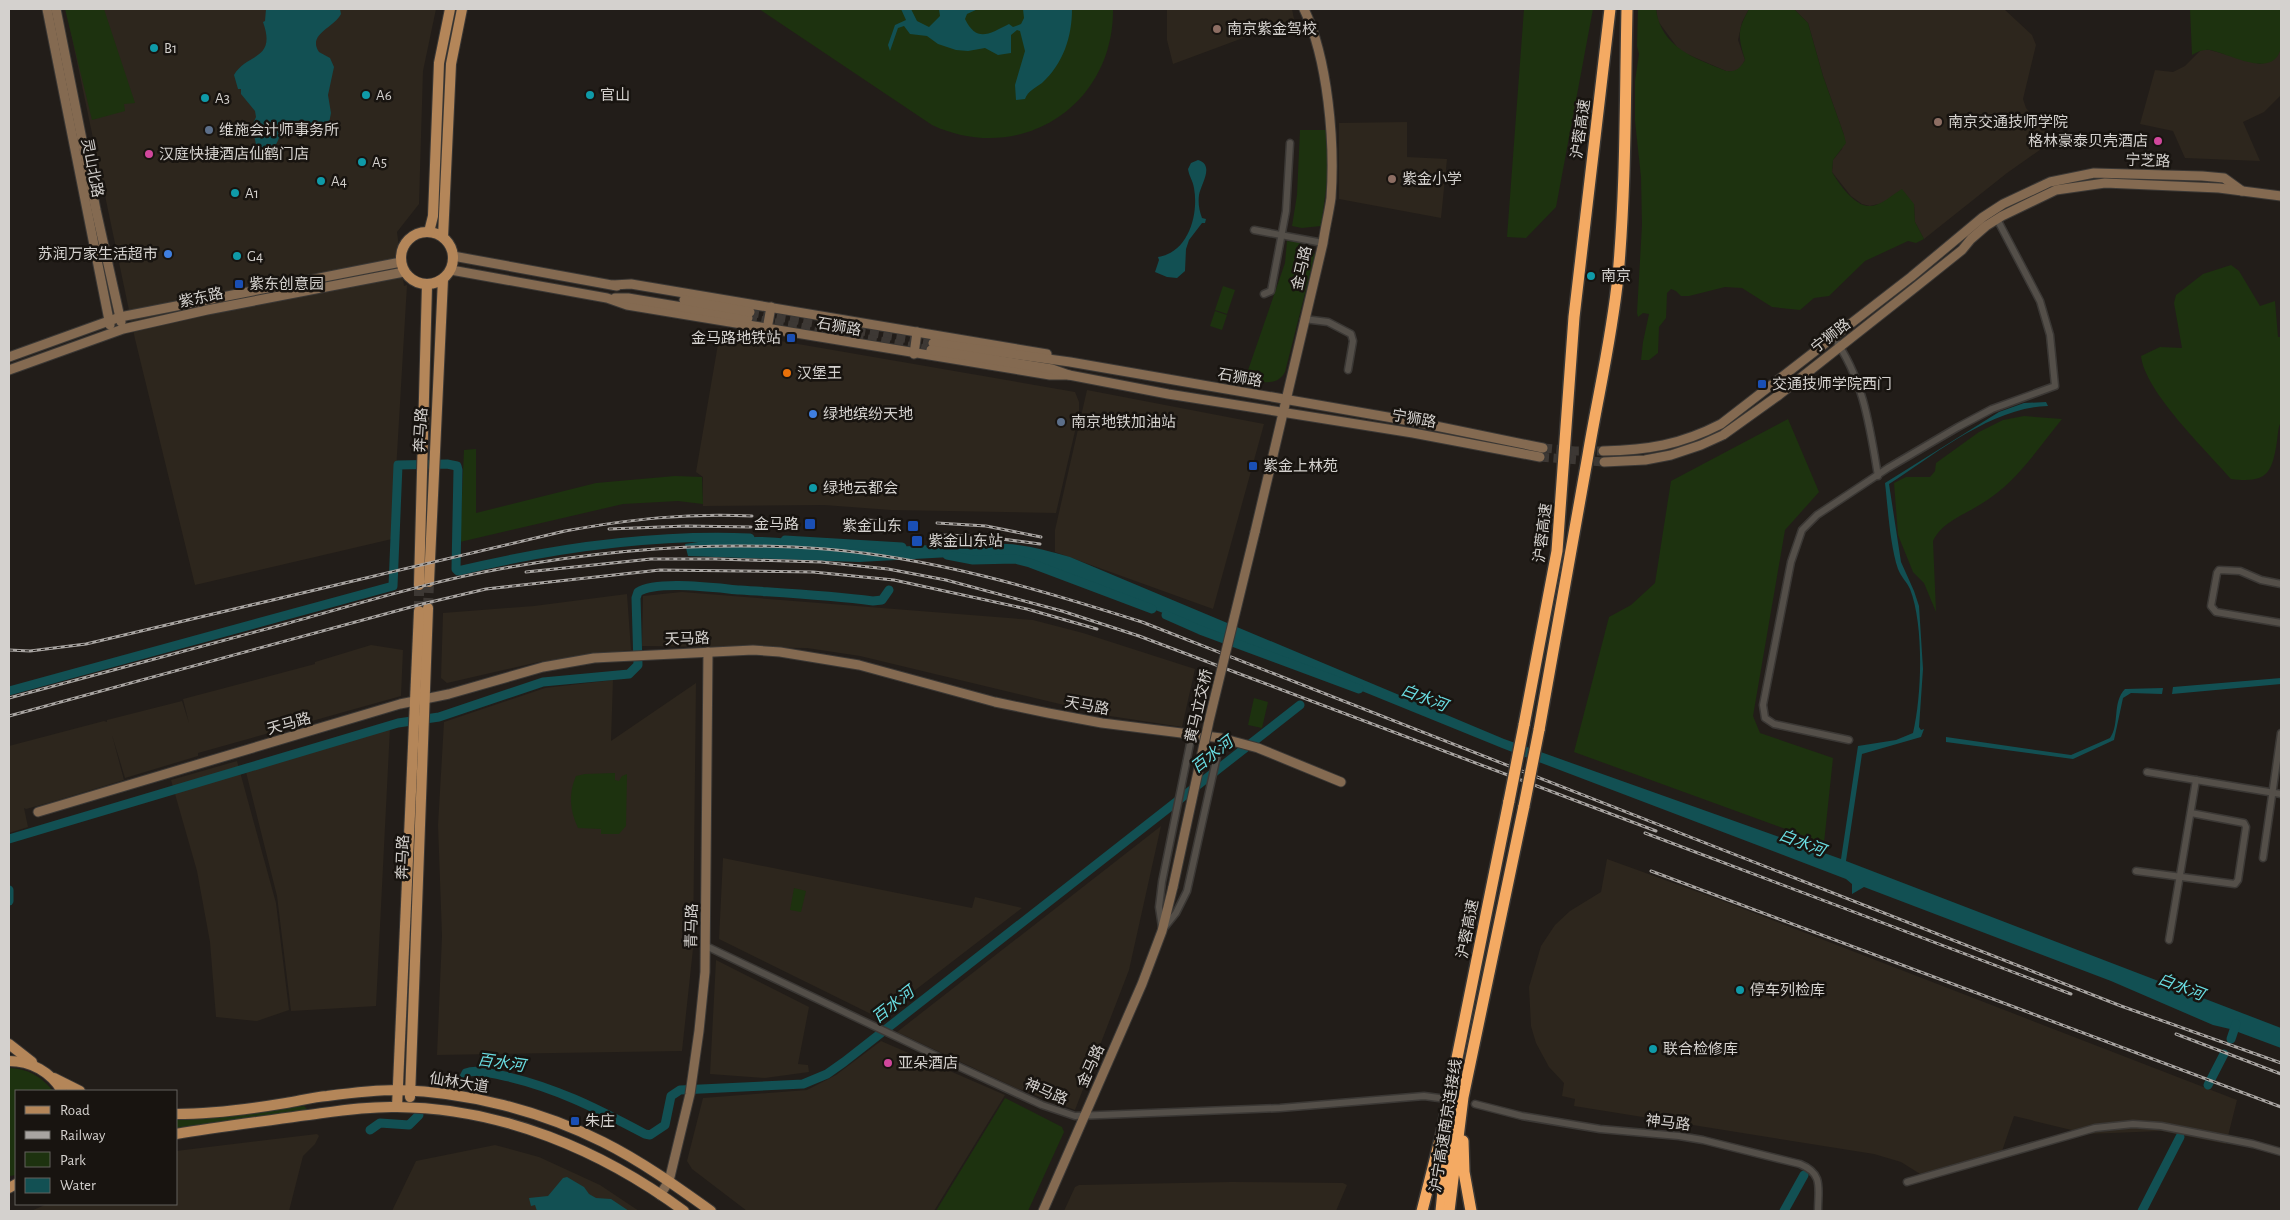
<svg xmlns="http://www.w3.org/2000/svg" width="2290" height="1220" font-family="'Alegreya Sans','Noto Sans SC',sans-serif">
  <rect width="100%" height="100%" fill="#221d19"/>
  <g fill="#2d261d">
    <path d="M66 9H436L423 71 419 204 397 232 404 286 407 285 392 539 195 585 135 339Z"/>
    <path d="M1167 9H1292L1294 19 1173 64 1167 40Z"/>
    <path d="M1656 9H1749L1742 22 1738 40 1745 60 1740 69 1733 72 1726 71 1680 51 1658 21Z"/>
    <path d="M1794 9H2004L2032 35 2036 45 2023 99 2026 108 2054 140 2007 173 1924 239 1915 222 1914 204H1878L1870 206 1862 204 1851 196 1832 172 1833 160 1842 149 1844 135 1823 76 1808 23Z"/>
    <path d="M2281 49V95L2264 112 2243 122 2260 161 2185 158 2173 131 2140 124 2155 70 2173 72 2185 66 2201 50H2210L2260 64 2273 60Z"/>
    <path d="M1407 122V157L1447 159 1441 218 1339 199V123Z"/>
    <path d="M723 331 1075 392 1079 402V414L1056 513 891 510 824 505 703 506V477L696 472 718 344 721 343Z"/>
    <path d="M1087 390 1264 424 1213 609 1055 552V530Z"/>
    <path d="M682 592 1033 620 1083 633 1195 669 1182 727 1110 716 860 656 807 648 642 646 643 596Z"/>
    <path d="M627 594 631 650 539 662 447 683 441 678 443 613 534 606Z"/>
    <path d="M371 645 403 650 401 696 198 753V756L125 778 112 735 124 780 55 801 26 809 24 808 28 827 9 833V746L104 721 107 722V720L182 701 189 723 183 699 315 664V662Z"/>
    <path d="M613 680 611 741 696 683 693 949 682 1051 437 1055 442 936 438 825 444 722 545 688Z"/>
    <path d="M390 728 376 1006 291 1011 277 896 246 772Z"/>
    <path d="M237 761 276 903 289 1010 257 1021 216 1017 210 942 197 871 171 780Z"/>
    <path d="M1161 826 1129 970 1075 1110 1016 1088 897 1032Z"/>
    <path d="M723 858 972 908 975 897 1022 908 879 1018 719 939Z"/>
    <path d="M1607 859 1723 901 2237 1100 2226 1144 2161 1131 2088 1134 2014 1116 2000 1157 1925 1177 1901 1162 1874 1154 1574 1106 1575 1099 1562 1096 1564 1083 1549 1067 1536 1043 1531 1026 1529 987 1541 946 1555 925 1570 911 1601 892Z"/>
    <path d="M716 960 809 1007 798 1064 808 1065 809 1072 765 1078 710 1074Z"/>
    <path d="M881 1041 1005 1095 934 1211H747L692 1169 687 1161 703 1098 807 1090 836 1075Z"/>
    <path d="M317 1134 319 1136 315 1144 303 1156 289 1211H31L47 1204H176V1151Z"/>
    <path d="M495 1145 539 1157 600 1185 639 1211H392L416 1161Z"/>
    <path d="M1231 1182 1343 1183 1347 1185 1336 1211H1064L1075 1187 1079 1185Z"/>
  </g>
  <g fill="#1d320f">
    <path d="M65 9H104L135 103 124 104 125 111 92 120Z"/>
    <path d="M759 9H1113C1114 106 1020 166 932 125Z"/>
    <path d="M1524 9H1593L1556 207 1526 238 1507 237Z"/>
    <path d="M1638 9H1656C1661 48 1695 58 1726 71 1737 72 1740 68 1745 60 1738 36 1737 31 1749 9H1794L1808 23 1823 76 1844 135 1846 143 1833 160 1832 172C1839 184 1855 207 1870 206 1881 206 1893 194 1902 189L1914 204 1915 222 1924 239 1916 243 1908 241 1865 261 1829 296 1814 298 1800 310 1772 307 1742 288 1725 287 1689 296H1681L1676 291 1671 289 1667 293 1666 318 1659 327 1658 353 1649 360H1641L1643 342 1649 314 1643 313 1638 317 1637 313 1642 225 1641 177 1635 121V81L1639 54 1637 46Z"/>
    <path d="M2190 9H2281C2281 21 2283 35 2281 47 2275 81 2228 53 2210 50 2203 49 2198 52 2192 55Z"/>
    <path d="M1300 130H1327L1330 161 1321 226 1302 228 1292 226 1297 195Z"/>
    <path d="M1287 241 1298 242 1315 254 1285 372C1276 388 1260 381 1245 379L1285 263Z"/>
    <path d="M2231 265 2239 271 2260 306 2275 301 2278 337H2281V422C2278 427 2278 434 2277 441 2272 475 2266 483 2231 479 2206 450 2145 392 2141 356L2160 347 2182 348 2174 303 2176 295 2203 274Z"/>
    <path d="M1223 286 1235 290 1227 314 1215 310Z"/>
    <path d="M1215 311 1227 315 1222 330 1210 326Z"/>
    <path d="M2024 416 2062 419C2036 451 2016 483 1981 504 1964 515 1942 522 1933 541L1936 612 1924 583 1913 572 1898 535 1894 483 1906 477H1930L1935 471 1936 463 1979 432 2003 420Z"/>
    <path d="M1788 419 1819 492 1785 530 1753 716 1760 733 1833 758 1824 843 1574 752 1609 617 1631 605 1655 583 1671 481Z"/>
    <path d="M476 449V513L596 483 675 476 702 477 703 504 678 501 623 504 460 542 464 450Z"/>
    <path d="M1254 698 1268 702 1262 728 1248 725Z"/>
    <path d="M615 773V780L619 781 622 776 627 774 626 826 619 834H601V829L578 828C570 811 568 794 576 776L585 774Z"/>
    <path d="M794 888 806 891 801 912 790 910Z"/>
    <path d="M9 1068C27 1068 42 1077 53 1091H16V1175L10 1176Z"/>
    <path d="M1005 1098 1062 1127 1064 1132 1028 1211H936Z"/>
    <path d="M304 1106 307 1109 305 1112 176 1129V1119H197Z"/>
  </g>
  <g fill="#125053">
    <path d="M266 9H340L341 14C334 28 307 34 319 52L330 58 334 67 328 95 331 113 327 133 316 137 306 133H314L318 129 313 131 290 127 301 126 303 124 286 125C276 137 279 157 257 149L252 126 256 117 255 111 241 94V89H238L234 75C246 53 277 61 263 22L265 21Z"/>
    <path d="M901 9H911L917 21 929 27 940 16 939 9H978L967 14 965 19C977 43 989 34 1009 24L1013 27 1021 24 1024 18 1023 9H1072C1072 37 1063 64 1042 83 1035 88 1028 91 1025 99L1016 100 1015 85 1025 51 1020 31 1017 30 1011 35V53L998 55 985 48 968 51 956 50 938 44 927 36 910 34 904 26 898 28 890 51 888 45 895 25 906 20Z"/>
    <path d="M1198 160C1215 165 1201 184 1199 195 1198 203 1199 210 1202 218L1206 219 1205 223H1202L1189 240 1186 249 1185 271 1177 278 1167 277 1155 272 1159 260 1158 257C1188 253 1199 215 1194 188 1193 181 1189 176 1188 169L1191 163Z"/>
    <path d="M2046 402 2048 406C1992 407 1934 455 1889 484L1901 562 1914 591 1919 606 1923 669 1919 727 1921 730 1924 729 1921 737 1862 754 1846 861 2281 1028V1048L2230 1029 2213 1025 2111 981 1864 887 1852 894V884L1846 879 1502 748 1320 674 1034 563 1000 557 969 556 859 562 688 556 685 544C709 540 733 537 757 537 796 537 835 547 874 547 918 547 962 541 1007 544 1028 545 1049 551 1070 557L1504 739 1841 859 1858 746 1896 740 1913 733C1922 695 1924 625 1910 589 1907 582 1901 577 1898 569 1890 545 1888 509 1885 483L1999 412 2024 403Z"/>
    <path d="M2281 678V684L2172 694 2173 687Z"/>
    <path d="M2163 688 2162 694 2131 693 2123 698 2114 740 2073 759 1946 742V737L2071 755 2110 738C2120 724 2112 702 2125 689Z"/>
    <path d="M567 1177 584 1187 589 1194 596 1198 611 1199 629 1211H537L535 1205 531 1206 529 1198 548 1196 563 1178Z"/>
  </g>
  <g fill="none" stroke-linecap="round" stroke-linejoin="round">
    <g stroke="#125053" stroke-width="9">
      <path d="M785 540 902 547"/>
      <path d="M947 555 973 560 1015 559 1030 563 1152 609"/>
      <path d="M1166 615 1200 630 1359 689"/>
      <path d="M9 691 393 586 398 465 447 464 457 466 458 470 456 569 458 571C554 548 651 534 750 538"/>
      <path d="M9 839 398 723 439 717 543 682 629 674 638 665 636 598 638 592C657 580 716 588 740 590 784 593 828 595 873 601L882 600 889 590"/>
      <path d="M9 890V901"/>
      <path d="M2231 1039 2236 1024"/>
      <path d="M463 1079 466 1073C476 1069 490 1073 500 1075 553 1086 598 1109 645 1134L650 1135 665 1125 671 1096 680 1090 803 1084 827 1074 844 1062 1300 705"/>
      <path d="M2208 1085 2224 1054"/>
      <path d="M370 1130 380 1123 409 1125 419 1115"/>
      <path d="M1784 1211 1804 1175"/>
      <path d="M2142 1211 2180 1137"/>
    </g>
    <g stroke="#3d3834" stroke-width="9" stroke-dasharray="9 4.5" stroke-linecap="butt">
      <path d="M750 312 933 343"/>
      <path d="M748 318 931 350"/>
      <path d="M1543 448 1575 451H1603"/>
      <path d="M1540 457 1604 462"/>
    </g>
    <g stroke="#3d3834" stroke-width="10" stroke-dasharray="10 5" stroke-linecap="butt">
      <path d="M428 608 429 582"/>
      <path d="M419 611V585"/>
    </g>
    <defs>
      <g id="street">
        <path d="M1254 230 1323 243"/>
        <path d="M1264 294 1271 291 1286 211 1290 143"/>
        <path d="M1304 319 1328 322 1351 334 1353 341 1348 370"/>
        <path d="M1833 337C1863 377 1870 427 1878 476"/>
        <path d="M2281 584 2261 580 2240 571 2219 570 2217 573 2211 606 2216 612 2281 623"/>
        <path d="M1849 740 1774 724 1765 718 1763 705 1791 562 1802 530 1817 515 1888 468 1958 427 1992 409 2055 386 2050 335 2040 301 1997 219"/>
        <path d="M2147 772 2281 794"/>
        <path d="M2263 858 2281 733"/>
        <path d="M2136 871 2235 884 2238 880 2246 827 2244 823 2191 813"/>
        <path d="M1162 927 1159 907 1162 882 1192 734"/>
        <path d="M1164 928 1176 913 1187 891 1221 738"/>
        <path d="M2169 940 2196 780"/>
        <path d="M706 946 964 1069 1042 1105 1075 1116 1280 1108 1424 1096 1439 1098"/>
        <path d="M1475 1104 1522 1116 1600 1129 1679 1136 1703 1140 1800 1164C1824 1174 1818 1188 1818 1211"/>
        <path d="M1907 1182 2095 1128 2133 1124 2161 1126 2253 1144 2281 1152"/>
      </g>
      <g id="secondary">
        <path d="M47 9 110 325"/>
        <path d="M56 9 96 210 121 322"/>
        <path d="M453 256 617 286"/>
        <path d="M451 270 607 298 627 305 1050 375H1069"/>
        <path d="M613 285 631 284 1047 354"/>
        <path d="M615 298H628L748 318"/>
        <path d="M684 300 750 312"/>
        <path d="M767 329 771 307"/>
        <path d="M933 343 1070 362 1416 422 1543 448"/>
        <path d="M931 350 1052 369 1069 375 1168 394 1413 433 1540 457"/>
        <path d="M914 354 917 332"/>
        <path d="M9 357 120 317 401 262"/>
        <path d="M9 370 123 329 207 310 404 272"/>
        <path d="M1603 451C1648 450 1680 445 1721 424L1911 277 1983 217 2003 204 2050 182 2094 173 2202 176 2224 178 2242 191"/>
        <path d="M1604 462 1645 460 1671 455 1701 445 1723 435 1779 395 1917 286 1962 250 1971 239 1986 226 2002 216 2056 190 2105 183 2219 188 2281 196"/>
        <path d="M1255 532 1323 243C1325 228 1329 213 1331 198 1335 142 1328 59 1304 9"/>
        <path d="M38 812 400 704 449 694 543 667 594 658 753 650 780 652 859 665 995 702 1048 713 1102 723 1221 738 1258 748 1341 782"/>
        <path d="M660 1195 669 1181 690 1094 699 1031 705 972 708 652"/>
        <path d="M1043 1211 1142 984 1162 931 1173 887"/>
      </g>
      <g id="primary">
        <circle cx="427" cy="258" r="26"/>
        <path d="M429 232 433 216 439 63 450 9"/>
        <path d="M443 237 451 64 462 9"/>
        <path d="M429 582 443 279"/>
        <path d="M419 585 427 285"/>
        <path d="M9 1044 32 1062"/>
        <path d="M9 1061C31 1061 51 1072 62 1091"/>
        <path d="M54 1078 80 1091"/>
        <path d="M410 1097 428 608"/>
        <path d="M397 1107 419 611"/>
        <path d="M176 1114C212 1114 250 1109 286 1103 299 1101 313 1097 327 1096 350 1093 375 1090 398 1090 468 1092 541 1111 603 1142 641 1161 676 1186 711 1211"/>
        <path d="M176 1134C217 1127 259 1122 300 1116 332 1112 365 1106 397 1107 502 1108 601 1150 684 1211"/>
        <path d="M9 1188 16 1184"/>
      </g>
      <g id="highway">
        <path d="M1524 725 1557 551 1574 317 1610 9"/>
        <path d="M1539 730C1556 638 1572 546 1588 455 1598 395 1612 337 1618 276 1626 187 1625 98 1627 9"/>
        <path d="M1463 1141 1464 1172 1471 1211"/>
        <path d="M1422 1211 1442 1132 1509 801"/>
        <path d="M1441 1211 1449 1132"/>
        <path d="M1449 1211 1463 1097 1524 806"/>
      </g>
    </defs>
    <use href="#street" stroke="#3b3835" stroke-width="9"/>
    <use href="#secondary" stroke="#3b3835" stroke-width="11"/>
    <use href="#primary" stroke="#3b3835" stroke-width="12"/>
    <use href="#highway" stroke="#3b3835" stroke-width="14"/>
    <use href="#street" stroke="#544f49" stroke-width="6"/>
    <use href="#secondary" stroke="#846a51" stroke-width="9"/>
    <use href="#primary" stroke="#b48659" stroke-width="10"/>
    <use href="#highway" stroke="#f4aa63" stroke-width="11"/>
    <defs>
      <g id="rail">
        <path d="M863 520 887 521"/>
        <path d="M937 523 986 526 1041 537"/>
        <path d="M609 529 686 526 751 527"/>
        <path d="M863 531 887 532"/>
        <path d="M937 535 979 536 1040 544"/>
        <path d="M526 572 651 559H715L821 562 888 569 946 580 1062 611 1139 636 1656 831"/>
        <path d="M9 650 30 651 86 644 565 531C631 519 685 513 752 516"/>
        <path d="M9 698C101 673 193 649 285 624 358 604 431 581 505 568 610 549 718 541 825 549 934 558 1038 589 1142 622L2121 1006 2281 1063"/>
        <path d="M9 716 422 604 486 589 660 570 813 572 894 580 1027 609 1097 629"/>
        <path d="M1645 833 2071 994"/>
        <path d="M1651 871 2281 1107"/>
        <path d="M2176 1034 2281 1074"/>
      </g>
    </defs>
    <use href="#rail" stroke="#a8a4a1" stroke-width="3"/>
    <use href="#rail" stroke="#181410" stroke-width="1" stroke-dasharray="4" stroke-linecap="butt"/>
    <defs>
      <path id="secondary-bridge" d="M1173 887 1209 721 1255 532"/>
      <g id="highway-bridge">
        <path d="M1509 801 1524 725"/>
        <path d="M1524 806 1539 730"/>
      </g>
    </defs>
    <use href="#secondary-bridge" stroke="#3b3835" stroke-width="11" stroke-linecap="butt"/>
    <use href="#highway-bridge" stroke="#3b3835" stroke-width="14" stroke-linecap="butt"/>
    <use href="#secondary-bridge" stroke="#846a51" stroke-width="9"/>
    <use href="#highway-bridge" stroke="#f4aa63" stroke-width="11"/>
  </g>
  <g fill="#8d6e63" stroke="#181410" stroke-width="2">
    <circle cx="1217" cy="29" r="5"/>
    <circle cx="1938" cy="122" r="5"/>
    <circle cx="1392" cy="179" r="5"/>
  </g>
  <g fill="#0f9aa8" stroke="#181410" stroke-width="2">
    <circle cx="154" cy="48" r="5"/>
    <circle cx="366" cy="95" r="5"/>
    <circle cx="590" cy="95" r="5"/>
    <circle cx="205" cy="98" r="5"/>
    <circle cx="362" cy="162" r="5"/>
    <circle cx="321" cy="181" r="5"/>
    <circle cx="235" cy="193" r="5"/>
    <circle cx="237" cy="256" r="5"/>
    <circle cx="1591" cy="276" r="5"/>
    <circle cx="813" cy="488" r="5"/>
    <circle cx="1740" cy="990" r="5"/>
    <circle cx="1653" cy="1049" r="5"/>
  </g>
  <g fill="#5c6f8a" stroke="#181410" stroke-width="2">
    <circle cx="209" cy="130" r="5"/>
    <circle cx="1061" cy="422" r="5"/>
  </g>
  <g fill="#d1479c" stroke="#181410" stroke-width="2">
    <circle cx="2158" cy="141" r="5"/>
    <circle cx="149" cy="154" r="5"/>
    <circle cx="888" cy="1063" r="5"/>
  </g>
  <g fill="#3f7fe0" stroke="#181410" stroke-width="2">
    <circle cx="168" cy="254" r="5"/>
    <circle cx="813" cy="414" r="5"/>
  </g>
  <g fill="#1a4fb4" stroke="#181410" stroke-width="2">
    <rect x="234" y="279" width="10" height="10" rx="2.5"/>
    <rect x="786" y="333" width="10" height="10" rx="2.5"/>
    <rect x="1757" y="379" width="10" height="10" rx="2.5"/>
    <rect x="1248" y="461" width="10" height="10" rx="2.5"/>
    <rect x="804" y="518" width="12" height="12" rx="2.5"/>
    <rect x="907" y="520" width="12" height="12" rx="2.5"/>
    <rect x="911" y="535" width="12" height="12" rx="2.5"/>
    <rect x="570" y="1116" width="10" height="10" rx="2.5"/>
  </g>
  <circle fill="#e8710a" stroke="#181410" stroke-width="2" cx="787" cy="373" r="5"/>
  <g text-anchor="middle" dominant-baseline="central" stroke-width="5" stroke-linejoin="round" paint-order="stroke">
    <g font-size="15" fill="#d4d1ce" stroke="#181410" text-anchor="start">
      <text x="1227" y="29">南京紫金驾校</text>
      <text x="164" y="48">B1</text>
      <text x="376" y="95">A6</text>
      <text x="600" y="95">官山</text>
      <text x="215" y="98">A3</text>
      <text x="1948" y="122">南京交通技师学院</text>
      <text x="219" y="130">维施会计师事务所</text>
      <text x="2148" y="141" text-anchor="end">格林豪泰贝壳酒店</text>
      <text x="159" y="154">汉庭快捷酒店仙鹤门店</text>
      <text x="372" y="162">A5</text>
      <text x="1402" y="179">紫金小学</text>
      <text x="331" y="181">A4</text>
      <text x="245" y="193">A1</text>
      <text x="158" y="254" text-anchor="end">苏润万家生活超市</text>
      <text x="247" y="256">G4</text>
      <text x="1601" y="276">南京</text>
      <text x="249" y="284">紫东创意园</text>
      <text x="781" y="338" text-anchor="end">金马路地铁站</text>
      <text x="797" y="373">汉堡王</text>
      <text x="1772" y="384">交通技师学院西门</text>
      <text x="823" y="414">绿地缤纷天地</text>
      <text x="1071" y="422">南京地铁加油站</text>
      <text x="1263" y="466">紫金上林苑</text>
      <text x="823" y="488">绿地云都会</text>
      <text x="799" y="524" text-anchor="end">金马路</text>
      <text x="902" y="526" text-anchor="end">紫金山东</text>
      <text x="928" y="541">紫金山东站</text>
      <text x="1750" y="990">停车列检库</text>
      <text x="1663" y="1049">联合检修库</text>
      <text x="898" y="1063">亚朵酒店</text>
      <text x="585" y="1121">朱庄</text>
    </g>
    <g font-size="15" fill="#d4d1ce" stroke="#181410">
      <text transform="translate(1581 129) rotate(-82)">沪蓉高速</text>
      <text transform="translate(2148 161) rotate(2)">宁芝路</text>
      <text transform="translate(92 168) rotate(79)">灵山北路</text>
      <text transform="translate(1302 268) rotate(-77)">金马路</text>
      <text transform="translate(201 298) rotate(-12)">紫东路</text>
      <text transform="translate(839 327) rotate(10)">石狮路</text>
      <text transform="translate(1831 336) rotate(-38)">宁狮路</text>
      <text transform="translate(1240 378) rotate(10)">石狮路</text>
      <text transform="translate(1414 419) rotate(10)">宁狮路</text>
      <text transform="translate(421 430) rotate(-87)">奔马路</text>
      <text transform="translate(1543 533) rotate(-83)">沪蓉高速</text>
      <text transform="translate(687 639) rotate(-2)">天马路</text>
      <text transform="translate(1087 706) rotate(10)">天马路</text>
      <text transform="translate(1199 706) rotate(-77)">黄马立交桥</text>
      <text transform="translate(289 724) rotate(-16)">天马路</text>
      <text transform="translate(403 857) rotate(-88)">奔马路</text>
      <text transform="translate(692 926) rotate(-89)">青马路</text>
      <text transform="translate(1468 929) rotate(-79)">沪蓉高速</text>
      <text transform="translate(1091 1066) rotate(-66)">金马路</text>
      <text transform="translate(459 1083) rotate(9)">仙林大道</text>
      <text transform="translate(1046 1092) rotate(23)">神马路</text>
      <text transform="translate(1668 1123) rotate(6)">神马路</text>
      <text transform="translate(1446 1126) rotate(-81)">沪宁高速南京连接线</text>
    </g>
    <g font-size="16" font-style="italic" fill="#69dde2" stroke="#181410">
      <text transform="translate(1424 698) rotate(21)">白水河</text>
      <text transform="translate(1212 755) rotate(-38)">百水河</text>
      <text transform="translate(1802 843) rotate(21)">白水河</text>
      <text transform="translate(2181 987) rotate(21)">白水河</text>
      <text transform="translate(893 1005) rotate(-38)">百水河</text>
      <text transform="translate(501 1063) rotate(8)">百水河</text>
    </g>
  </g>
  <rect width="2290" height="1220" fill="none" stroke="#d4d1ce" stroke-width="20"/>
  <rect x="15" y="1090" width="162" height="115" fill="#181410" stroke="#63605c"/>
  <rect x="25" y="1106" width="25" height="8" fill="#b48659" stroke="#63605c"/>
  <text x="60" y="1115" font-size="15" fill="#d4d1ce">Road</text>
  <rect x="25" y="1131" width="25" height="8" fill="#a8a4a1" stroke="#63605c"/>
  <text x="60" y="1140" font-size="15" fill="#d4d1ce">Railway</text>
  <rect x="25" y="1152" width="25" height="15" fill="#1d320f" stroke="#63605c"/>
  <text x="60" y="1165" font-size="15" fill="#d4d1ce">Park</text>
  <rect x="25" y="1178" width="25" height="15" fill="#125053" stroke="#63605c"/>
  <text x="60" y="1190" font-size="15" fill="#d4d1ce">Water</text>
</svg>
